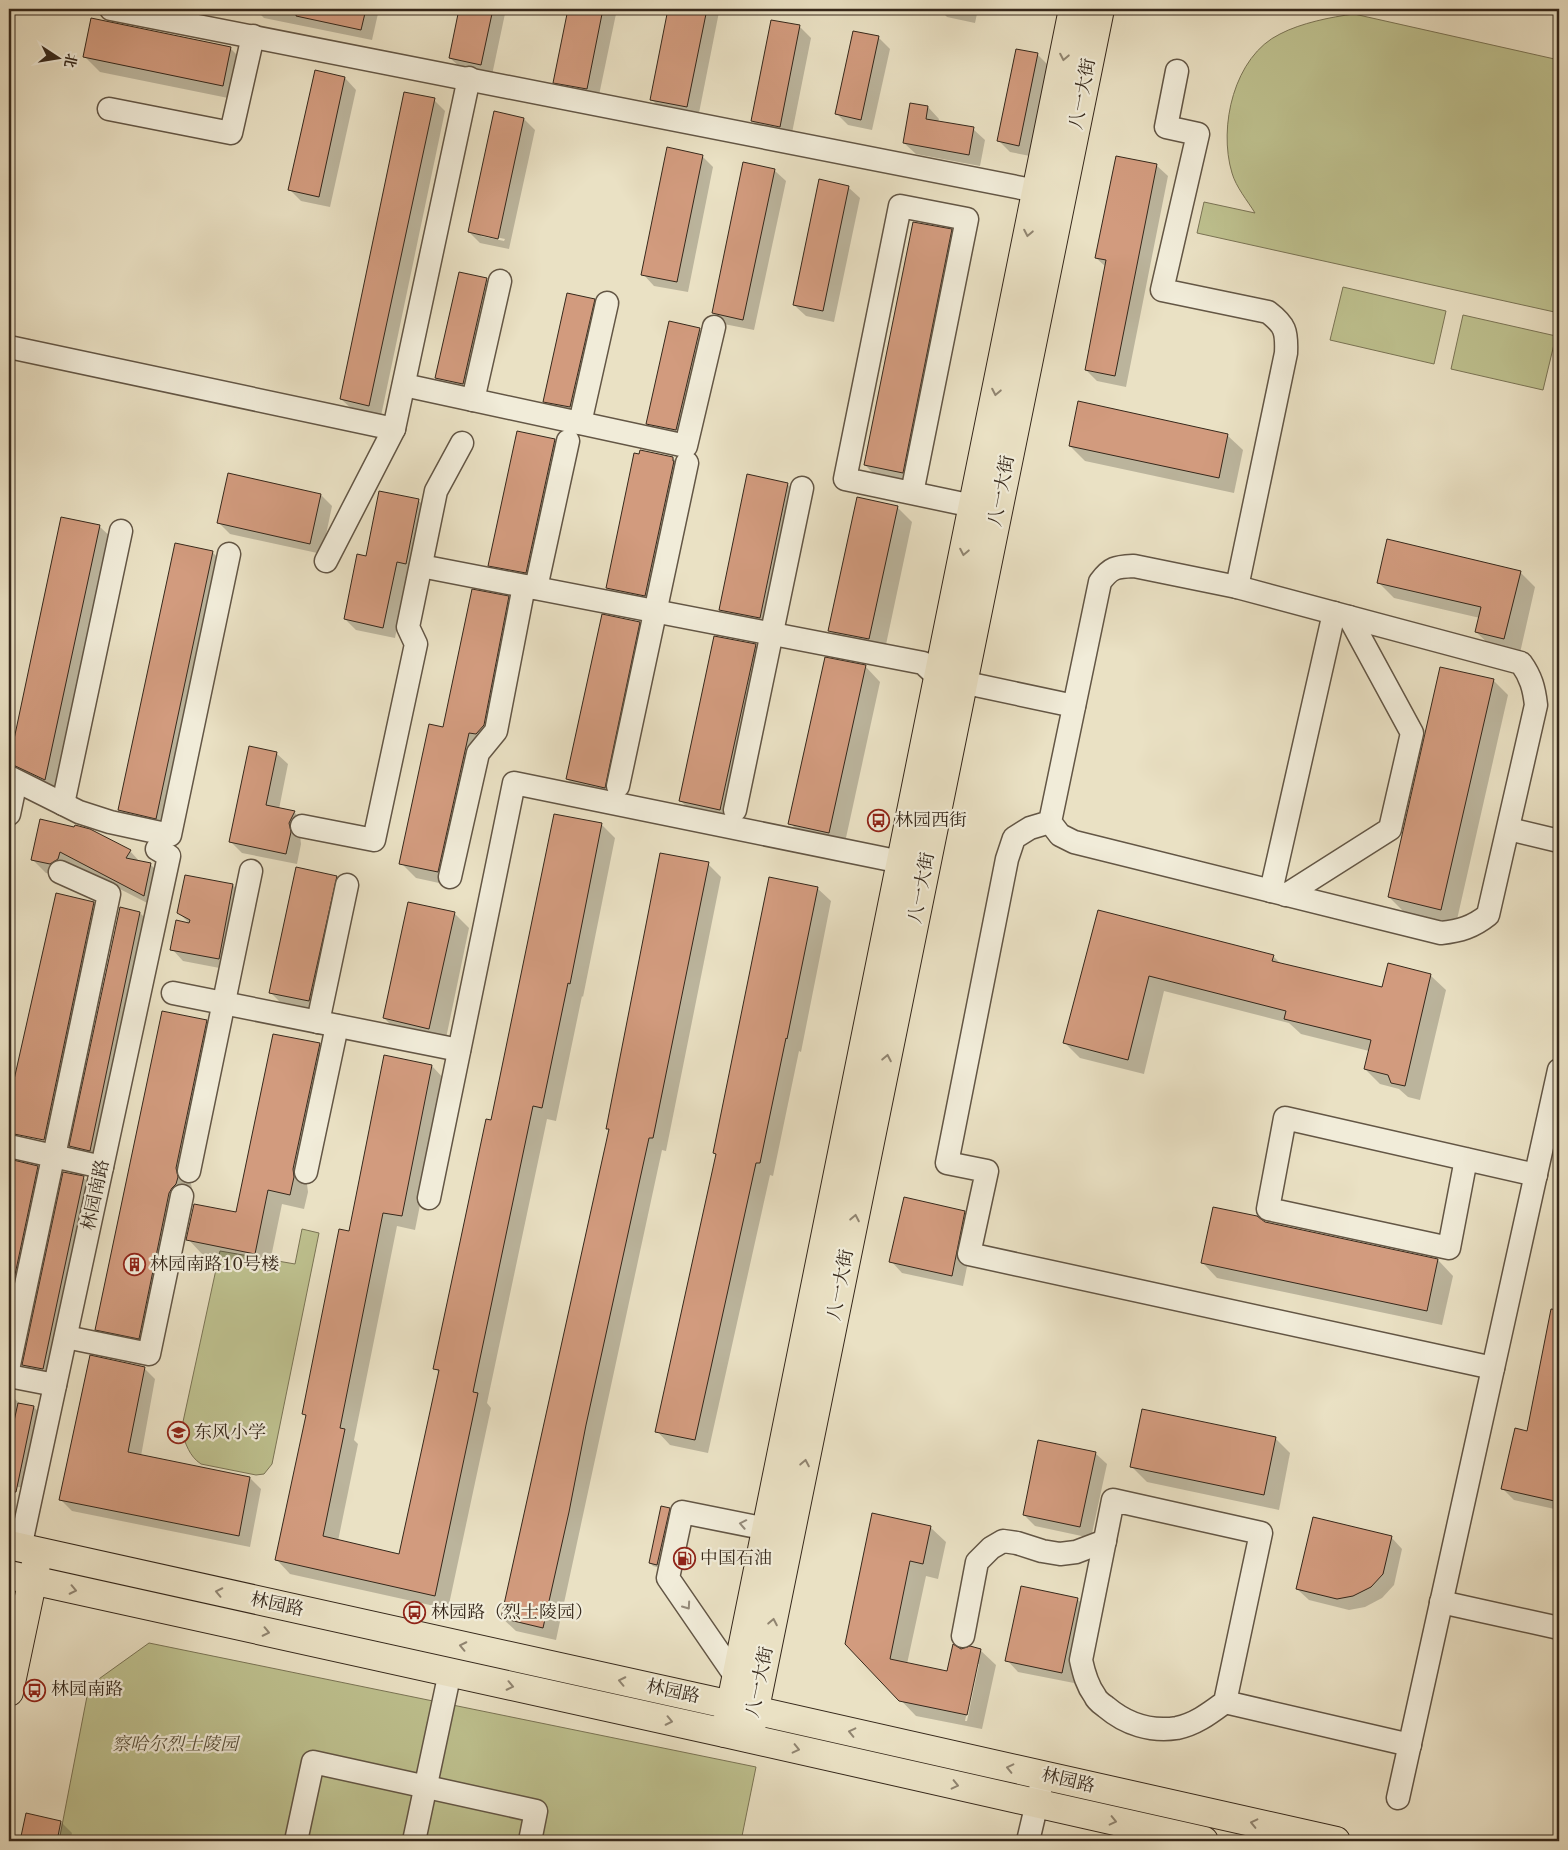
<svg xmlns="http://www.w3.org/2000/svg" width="1568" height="1850" font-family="'Old Standard TT','Noto Serif SC',serif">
  <rect width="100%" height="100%" fill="#eae1c4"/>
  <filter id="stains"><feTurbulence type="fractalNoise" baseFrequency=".004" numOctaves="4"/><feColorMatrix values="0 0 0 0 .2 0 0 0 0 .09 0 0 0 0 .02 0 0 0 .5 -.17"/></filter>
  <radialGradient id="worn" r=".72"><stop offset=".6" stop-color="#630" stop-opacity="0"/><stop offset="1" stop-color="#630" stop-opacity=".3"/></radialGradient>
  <g fill="#bec18f" stroke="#7a7455">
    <path d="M1354 14 1559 60V313L1197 233 1204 202 1255 213C1247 200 1236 187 1232 173 1218 127 1234 56 1280 34 1301 23 1331 17 1354 14Z"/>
    <path d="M1343 287 1446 311 1434 364 1330 340Z"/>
    <path d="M1463 315 1556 336 1543 390 1451 369Z"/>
    <path d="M302 1229 319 1233 272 1464 264 1474 256 1475 201 1464C189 1456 186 1444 181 1431L220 1251 295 1264Z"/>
    <path d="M149 1643 756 1767 741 1841H59L89 1686Z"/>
  </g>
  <g fill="#0003" fill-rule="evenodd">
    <path d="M255 9H379L372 40 264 18Z"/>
    <path d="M460 9H506L492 75 462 69 450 58Z"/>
    <path d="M569 9H617L598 100 566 94 554 82Z"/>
    <path d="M670 9H716L719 12 698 118 663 111 652 100Z"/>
    <path d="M939 9H978L975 23 947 17Z"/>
    <path d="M799 26 811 38 791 138 764 132 752 121Z"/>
    <path d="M878 37 890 49 872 130 848 125 837 114Z"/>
    <path d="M230 48 245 63 238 100 100 72 85 57Z"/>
    <path d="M1037 54 1049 66 1030 156 1010 152 999 141Z"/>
    <path d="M345 78 356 90 330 207 301 201 290 190Z"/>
    <path d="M434 100 445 111 381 416 353 410 341 399Z"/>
    <path d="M928 107 939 119 938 122 973 129 985 140 980 166 916 154 904 143Z"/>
    <path d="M524 119 535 130 509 249 480 243 469 232ZM481 234 505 239 504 241 481 236Z"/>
    <path d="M702 156 713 167 688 292 654 286 643 274Z"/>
    <path d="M1156 165 1168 176 1126 387 1097 381 1086 370 1106 267 1096 258Z"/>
    <path d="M774 170 786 181 754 330 724 324 713 312Z"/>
    <path d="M848 187 860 198 834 322 806 316 794 305Z"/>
    <path d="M9 191 11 194 9 214Z"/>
    <path d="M951 231 966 246 918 488 880 480 865 465Z"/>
    <path d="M487 280 498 291 474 395 447 389 436 378Z"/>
    <path d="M594 300 605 312 581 418 556 413 544 401Z"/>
    <path d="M700 330 711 341 687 441 659 435 647 424Z"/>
    <path d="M1227 435 1243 450 1234 493 1085 461 1070 446Z"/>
    <path d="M554 440 570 456 541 587 505 580 489 565Z"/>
    <path d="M673 458 688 473 660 611 622 603 607 588Z"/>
    <path d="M787 484 803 499 775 633 735 625 720 610Z"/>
    <path d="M321 495 332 506 322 554 230 534 219 523Z"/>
    <path d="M418 500 430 512 408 573 395 638 356 630 345 619 367 558Z"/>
    <path d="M897 507 912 522 884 654 845 646 830 631Z"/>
    <path d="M62 518 99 526 115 541 60 794 25 779 10 764Z"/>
    <path d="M212 552 228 567 171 833 134 825 119 810Z"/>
    <path d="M1520 572 1535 587 1520 653 1492 647 1476 632 1480 618 1394 598 1378 582Z"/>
    <path d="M508 597 523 613 453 886 416 878 401 863 444 729Z"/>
    <path d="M639 623 654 638 620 802 582 794 567 779Z"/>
    <path d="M755 645 770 660 735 824 695 816 680 800Z"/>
    <path d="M865 666 880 682 844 847 805 838 790 823Z"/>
    <path d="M1493 680 1508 695 1456 924 1404 912 1389 897Z"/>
    <path d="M276 753 288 764 279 809 294 812 305 823 300 835 301 844 297 864 242 853 231 842Z"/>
    <path d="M41 820 130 851 141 863 150 864 164 878 157 908 73 865 71 873 64 877 46 873 32 859Z"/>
    <path d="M601 824 615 838 583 997 582 996 556 1121 547 1119 487 1403 491 1408 448 1609 290 1574 277 1560 307 1417 304 1414 350 1232 432 1066 445 1080 415 1230 397 1226 354 1440 358 1444 338 1541 400 1555 439 1373 435 1368 492 1121Z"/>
    <path d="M708 864 721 877 666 1151 662 1150 556 1640 516 1631 502 1618 610 1131 607 1128Z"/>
    <path d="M186 876 233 885 244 897 230 970 183 961 172 949 190 924 179 913Z"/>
    <path d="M336 877 348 889 320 1012 282 1004 270 992Z"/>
    <path d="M817 888 831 901 801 1052 799 1051 773 1176 770 1175 708 1453 670 1445 657 1431 717 1156 714 1153Z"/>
    <path d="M57 894 93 903 109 918 59 1155 9 1135V1107ZM19 1135 50 1140V1143L19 1137Z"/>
    <path d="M1098 911 1273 956 1281 964 1383 988 1430 975 1446 990 1420 1100 1408 1097 1399 1089 1380 1084 1365 1069 1369 1051 1301 1034 1289 1023 1164 991 1144 1074 1080 1058 1065 1043Z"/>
    <path d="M140 913 155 928 105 1165 86 1161 71 1146Z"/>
    <path d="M454 913 469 928 445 1043 399 1033 384 1018Z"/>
    <path d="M206 1021 222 1036 191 1184 193 1193 154 1353 112 1345 97 1329Z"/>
    <path d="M319 1044 334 1059 307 1184 308 1192 304 1209 282 1204 269 1267 202 1254 188 1239 237 1214Z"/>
    <path d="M9 1160 37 1167 51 1181 9 1377 10 1394 20 1404 34 1407 47 1421 33 1490 9 1485Z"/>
    <path d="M83 1177 94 1189 54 1380 35 1376 24 1365Z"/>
    <path d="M964 1212 976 1223 963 1286 902 1273 891 1261Z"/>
    <path d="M1265 1223 1438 1260 1453 1276 1442 1325 1217 1278 1202 1262Z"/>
    <path d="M1555 1299 1559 1300V1510L1514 1500 1503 1489 1528 1432Z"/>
    <path d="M144 1368 155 1379 141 1456 250 1478 261 1489 250 1547 72 1511 60 1499Z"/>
    <path d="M1275 1438 1290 1453 1279 1510 1147 1482 1131 1466Z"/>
    <path d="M1095 1453 1107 1464 1091 1538 1035 1526 1024 1515Z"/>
    <path d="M669 1509 673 1512 660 1568 653 1566 650 1563Z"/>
    <path d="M930 1527 946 1542 938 1579 926 1576 907 1664 948 1673 961 1650H980L996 1665 982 1729 916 1716 846 1643ZM977 1664H979L967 1721H965Z"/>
    <path d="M1391 1537 1402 1549 1394 1585 1382 1598 1365 1607 1349 1610 1309 1600 1297 1589Z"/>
    <path d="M1077 1599 1089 1610 1074 1683 1018 1672 1007 1660Z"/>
    <path d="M27 1815 61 1822 72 1833 70 1841H21Z"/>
  </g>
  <g fill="#d29b7e" stroke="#36281b">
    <path d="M297 9H366L361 30 296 16Z"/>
    <path d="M459 9H493L481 65 449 58Z"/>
    <path d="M568 9H603L587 89 553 83Z"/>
    <path d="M668 9H707L687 107 650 100Z"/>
    <path d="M91 18 231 47 223 86 83 57Z"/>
    <path d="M771 20 800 25 780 127 751 121Z"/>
    <path d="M853 31 879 36 861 120 835 114Z"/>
    <path d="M1016 49 1038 53 1019 146 997 141Z"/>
    <path d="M315 70 345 77 319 197 288 190Z"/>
    <path d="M404 92 435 98 369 406 340 399Z"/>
    <path d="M910 103 928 106 926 119 974 127 969 155 903 143Z"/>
    <path d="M494 111 524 118 498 239 468 232Z"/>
    <path d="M667 147 703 155 677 282 641 275Z"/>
    <path d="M1116 156 1157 164 1115 376 1085 370 1106 260 1095 258Z"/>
    <path d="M743 162 775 169 743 320 712 313Z"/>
    <path d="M819 179 849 186 823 311 793 305Z"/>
    <path d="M913 222 952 229 903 473 864 465Z"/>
    <path d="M459 272 487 278 463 384 435 378Z"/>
    <path d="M567 293 595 299 570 407 543 402Z"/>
    <path d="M669 321 700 328 676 430 646 424Z"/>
    <path d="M1078 401 1228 434 1219 478 1069 446Z"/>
    <path d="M517 431 555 439 526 573 488 566Z"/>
    <path d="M640 450 673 457V461H674L645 596 606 588 634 453 639 454Z"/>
    <path d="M228 473 321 494 310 544 217 523Z"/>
    <path d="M747 474 788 483 760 618 719 610Z"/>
    <path d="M379 491 419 499 406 564 397 562 383 628 344 619 357 554 366 556Z"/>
    <path d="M857 497 898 506 869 639 828 631Z"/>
    <path d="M61 517 100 525 45 780 9 763Z"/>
    <path d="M1387 539 1521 571 1504 639 1475 632 1481 607 1377 583Z"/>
    <path d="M175 543 213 551 156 819 118 810Z"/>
    <path d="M472 589 509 596 484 725 476 734 469 733 438 872 399 864 429 724 443 727Z"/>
    <path d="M602 614 640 622 605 788 566 779Z"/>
    <path d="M714 636 756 644 720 810 679 801Z"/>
    <path d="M825 657 866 665 829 833 788 824Z"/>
    <path d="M1440 667 1494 679 1441 910 1388 897Z"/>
    <path d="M249 746 277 752 266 805 295 811 289 823 291 832 286 854 229 842Z"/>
    <path d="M554 814 602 823 570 984 568 983 542 1108 533 1106 473 1392 478 1393 435 1596 275 1560 306 1415 302 1414 339 1229 349 1231 384 1055 432 1065 402 1216 383 1213 340 1428 345 1429 323 1536 399 1554 439 1370 433 1369 460 1242 486 1119 491 1120Z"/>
    <path d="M40 819 74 827 75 825 90 829 131 850 126 858 151 863 144 896 60 852 58 859 50 864 31 860Z"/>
    <path d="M660 853 709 862 653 1138H649L586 1425 569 1512 543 1628 501 1618 609 1129H606Z"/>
    <path d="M296 867 337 876 309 1001 269 993Z"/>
    <path d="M185 875 233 884 219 959 170 950 176 920 189 923 190 920 177 913Z"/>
    <path d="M769 877 818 887 787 1039 786 1038 760 1163H756L695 1440 655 1432 716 1154 713 1153Z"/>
    <path d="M56 893 94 902 44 1140 9 1133V1102Z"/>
    <path d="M408 902 455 912 429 1029 383 1018Z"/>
    <path d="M120 907 140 912 90 1151 69 1146Z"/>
    <path d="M1098 910 1274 955 1272 961 1382 987 1388 963 1431 974 1405 1086 1391 1083 1388 1075 1364 1069 1371 1040 1284 1019 1286 1011 1149 976 1128 1060 1063 1043Z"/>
    <path d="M162 1011 207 1020 176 1168 178 1177 176 1184 172 1188 169 1193 139 1339 95 1330Z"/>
    <path d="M273 1034 320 1043 293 1169 294 1177 290 1195 268 1190 255 1254 186 1240 194 1204 236 1212Z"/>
    <path d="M9 1159 38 1166 9 1303Z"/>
    <path d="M63 1172 84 1176 43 1369 22 1365Z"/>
    <path d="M904 1197 965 1211 952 1276 889 1262Z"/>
    <path d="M1213 1207 1257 1216 1265 1222 1438 1259 1427 1311 1201 1263Z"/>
    <path d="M1551 1309 1559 1310V1502L1501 1489 1515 1428 1527 1431Z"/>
    <path d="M90 1355 145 1367 128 1452 250 1477 239 1536 59 1500Z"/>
    <path d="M18 1403 34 1406 16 1492H9V1444Z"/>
    <path d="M1142 1409 1276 1437 1264 1495 1130 1467Z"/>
    <path d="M1038 1440 1096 1452 1080 1527 1023 1515Z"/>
    <path d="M661 1506 670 1508 657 1565 649 1563Z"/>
    <path d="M872 1513 931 1526 923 1564 910 1561 890 1659 947 1671 953 1644 961 1649 970 1646 981 1649 967 1715 899 1701 845 1644Z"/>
    <path d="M1313 1517 1392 1536 1383 1574 1371 1587 1353 1596 1337 1599 1296 1589Z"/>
    <path d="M1021 1586 1078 1598 1062 1673 1005 1661Z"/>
    <path d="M26 1813 61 1821 57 1841H20Z"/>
  </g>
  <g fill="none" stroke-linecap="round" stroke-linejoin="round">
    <defs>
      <g id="minor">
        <path d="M111 9 1052 194"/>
        <path d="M1177 71 1166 127 1198 134 1162 290 1268 312C1285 325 1287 331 1286 353L1237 587"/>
        <path d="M109 109 231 133 253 36"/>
        <path d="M9 347 394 429 469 78"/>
        <path d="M404 385 686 446 714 327"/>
        <path d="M473 400 500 281"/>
        <path d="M580 423 607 303"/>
        <path d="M912 493 967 219 900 206 845 479 973 506"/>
        <path d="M326 561 394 429"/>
        <path d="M421 566 923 663 938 677 1074 706"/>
        <path d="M536 588 568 441"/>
        <path d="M9 777 79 812 110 822 170 835 229 554"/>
        <path d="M618 786 687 463"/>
        <path d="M63 804 121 531"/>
        <path d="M735 810 802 488"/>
        <path d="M9 814 13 795"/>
        <path d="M1050 822 1060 835 1074 842 1441 933C1460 931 1473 927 1488 915L1536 705C1534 688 1531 677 1521 663L1237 587 1134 566C1116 567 1111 567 1100 582L1050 822 1030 828 1014 838 1007 859 947 1163 987 1171 969 1254 1493 1368"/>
        <path d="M302 826 374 840 416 644 408 627 436 491 462 443"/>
        <path d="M1509 829 1559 841"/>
        <path d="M450 877 478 753 496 731 524 586"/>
        <path d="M1271 891 1334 613"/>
        <path d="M1286 895 1390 829 1412 733 1349 617"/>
        <path d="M173 993 459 1050"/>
        <path d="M318 1022 347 885"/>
        <path d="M9 1146 102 1167"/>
        <path d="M54 1156 109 894 60 872"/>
        <path d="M1466 1159 1449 1248 1268 1209 1285 1118 1536 1175"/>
        <path d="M189 1171 251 871"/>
        <path d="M306 1172 337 1026"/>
        <path d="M429 1198 514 783 901 862"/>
        <path d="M66 1337 149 1354 182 1196"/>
        <path d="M9 1365 51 1167"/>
        <path d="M9 1376 55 1385"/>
        <path d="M20 1548 169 856 157 849"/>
        <path d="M1441 1602 1559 1628"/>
        <path d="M963 1636 977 1562 991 1548 1003 1541 1017 1543 1042 1551 1060 1554 1076 1552 1105 1541"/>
        <path d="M747 1680 736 1677 668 1578 682 1512 782 1532"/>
        <path d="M1225 1702C1210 1713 1196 1724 1177 1728 1151 1732 1126 1724 1106 1707 1102 1704 1097 1701 1095 1696 1087 1685 1084 1674 1081 1660L1113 1500 1261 1533 1225 1702 1410 1745"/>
        <path d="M1398 1798 1559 1070"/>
        <path d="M296 1841 313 1762 536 1811 530 1841"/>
        <path d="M414 1841 450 1672"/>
        <path d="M1028 1841 1041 1786"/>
      </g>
      <g id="major">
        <path d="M9 1545 731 1705 1336 1841"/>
        <path d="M9 1575 725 1733 1204 1841"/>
        <path d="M9 1692 36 1564"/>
        <path d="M725 1733 1073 9"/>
        <path d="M749 1738 1100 9"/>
      </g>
    </defs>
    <use href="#minor" stroke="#635645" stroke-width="25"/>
    <use href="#major" stroke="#36281b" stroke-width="30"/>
    <use href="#minor" stroke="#f1ecd9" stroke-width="22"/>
    <use href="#major" stroke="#eae1c4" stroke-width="28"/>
  </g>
  <defs><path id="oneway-chevron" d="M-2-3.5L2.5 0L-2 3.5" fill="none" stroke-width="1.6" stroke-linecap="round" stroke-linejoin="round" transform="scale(1.25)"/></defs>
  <g stroke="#908470">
    <use href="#oneway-chevron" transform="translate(1064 57) rotate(101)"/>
    <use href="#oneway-chevron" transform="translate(1028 233) rotate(101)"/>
    <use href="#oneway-chevron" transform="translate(996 392) rotate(101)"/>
    <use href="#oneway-chevron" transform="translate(964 552) rotate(101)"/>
    <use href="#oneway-chevron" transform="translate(887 1058) rotate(-79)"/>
    <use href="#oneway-chevron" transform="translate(855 1218) rotate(-79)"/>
    <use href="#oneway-chevron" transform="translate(805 1463) rotate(-79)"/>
    <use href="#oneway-chevron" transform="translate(73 1590) rotate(12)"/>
    <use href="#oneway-chevron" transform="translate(219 1592) rotate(-168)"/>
    <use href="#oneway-chevron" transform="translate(773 1622) rotate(-79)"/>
    <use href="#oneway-chevron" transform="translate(266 1632) rotate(12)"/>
    <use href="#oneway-chevron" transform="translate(463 1646) rotate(-168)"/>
    <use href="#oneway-chevron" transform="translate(622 1681) rotate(-168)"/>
    <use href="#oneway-chevron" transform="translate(510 1686) rotate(12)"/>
    <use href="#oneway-chevron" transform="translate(669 1721) rotate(12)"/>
    <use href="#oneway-chevron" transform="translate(852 1732) rotate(-167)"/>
    <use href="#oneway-chevron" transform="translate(796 1749) rotate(13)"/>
    <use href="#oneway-chevron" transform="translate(1010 1768) rotate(-167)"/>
    <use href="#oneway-chevron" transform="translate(955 1785) rotate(13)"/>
    <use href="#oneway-chevron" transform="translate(1113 1821) rotate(13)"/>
    <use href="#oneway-chevron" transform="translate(1254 1823) rotate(-167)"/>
  </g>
  <g stroke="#948a7a">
    <use href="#oneway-chevron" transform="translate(743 1524) rotate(-169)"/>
    <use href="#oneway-chevron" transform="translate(687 1606) rotate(55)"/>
  </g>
  <defs>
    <symbol id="bus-ring" viewBox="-11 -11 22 22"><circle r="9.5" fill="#f1ecd9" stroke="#8f2418" stroke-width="1.5"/><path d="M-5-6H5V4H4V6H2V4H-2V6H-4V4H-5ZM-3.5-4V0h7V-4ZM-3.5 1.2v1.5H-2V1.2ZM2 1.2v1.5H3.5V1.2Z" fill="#8f2418"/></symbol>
    <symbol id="building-ring" viewBox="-11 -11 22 22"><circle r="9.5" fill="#f1ecd9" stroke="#8f2418" stroke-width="1.5"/><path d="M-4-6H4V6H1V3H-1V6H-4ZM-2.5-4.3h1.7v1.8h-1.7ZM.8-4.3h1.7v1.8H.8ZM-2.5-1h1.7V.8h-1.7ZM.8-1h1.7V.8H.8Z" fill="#8f2418"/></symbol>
    <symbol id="school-ring" viewBox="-11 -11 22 22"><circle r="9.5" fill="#f1ecd9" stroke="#8f2418" stroke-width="1.5"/><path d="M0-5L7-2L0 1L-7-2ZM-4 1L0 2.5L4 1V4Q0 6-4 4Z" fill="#8f2418"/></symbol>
    <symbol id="fuel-ring" viewBox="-11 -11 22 22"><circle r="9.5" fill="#f1ecd9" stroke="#8f2418" stroke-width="1.5"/><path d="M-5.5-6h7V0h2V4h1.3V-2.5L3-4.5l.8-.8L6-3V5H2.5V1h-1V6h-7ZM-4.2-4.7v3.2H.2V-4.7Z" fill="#8f2418"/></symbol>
  </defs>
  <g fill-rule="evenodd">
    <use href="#bus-ring" x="866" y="808" width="25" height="25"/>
    <use href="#building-ring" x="122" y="1252" width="25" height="25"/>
    <use href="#school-ring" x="166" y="1420" width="25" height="25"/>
    <use href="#fuel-ring" x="672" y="1546" width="25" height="25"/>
    <use href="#bus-ring" x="402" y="1600" width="25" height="25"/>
    <use href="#bus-ring" x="22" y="1678" width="25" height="25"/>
  </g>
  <g text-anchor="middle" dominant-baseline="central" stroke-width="4.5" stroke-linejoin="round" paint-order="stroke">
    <g font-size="18" fill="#36281b" stroke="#f1ecd9">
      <text transform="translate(1083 94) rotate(-79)">八一大街</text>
      <text transform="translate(1002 491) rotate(-79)">八一大街</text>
      <text transform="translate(922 888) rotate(-79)">八一大街</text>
      <text transform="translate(96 1195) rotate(-78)">林园南路</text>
      <text transform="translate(841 1285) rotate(-79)">八一大街</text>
      <text transform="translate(277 1605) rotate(12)">林园路</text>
      <text transform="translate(760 1682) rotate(-78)">八一大街</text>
      <text transform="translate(673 1692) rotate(12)">林园路</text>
      <text transform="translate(1068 1781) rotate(13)">林园路</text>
    </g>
    <g font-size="18" fill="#36281b" stroke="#f1ecd9" text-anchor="start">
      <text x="895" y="821">林园西街</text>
      <text x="150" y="1265">林园南路10号楼</text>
      <text x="194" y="1433">东风小学</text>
      <text x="700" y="1559">中国石油</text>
      <text x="431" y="1613">林园路（烈士陵园）</text>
      <text x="51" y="1690">林园南路</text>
    </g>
    <g font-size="18" font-style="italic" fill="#584e38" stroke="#f1ecd9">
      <text x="175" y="1745">察哈尔烈士陵园</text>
    </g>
  </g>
  <rect width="1568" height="1850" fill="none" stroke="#eae1c4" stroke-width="30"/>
  <rect x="10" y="10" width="1548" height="1830" fill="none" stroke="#36281b" stroke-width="2.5"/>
  <rect x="15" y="15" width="1538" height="1820" fill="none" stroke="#36281b"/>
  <g transform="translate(58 58) rotate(102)" stroke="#f1ecd9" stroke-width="4" paint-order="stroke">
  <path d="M0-4L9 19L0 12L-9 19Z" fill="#36281b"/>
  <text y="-8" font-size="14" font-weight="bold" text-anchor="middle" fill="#36281b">北</text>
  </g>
  <rect width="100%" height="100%" filter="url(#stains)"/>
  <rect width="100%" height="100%" fill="url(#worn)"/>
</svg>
